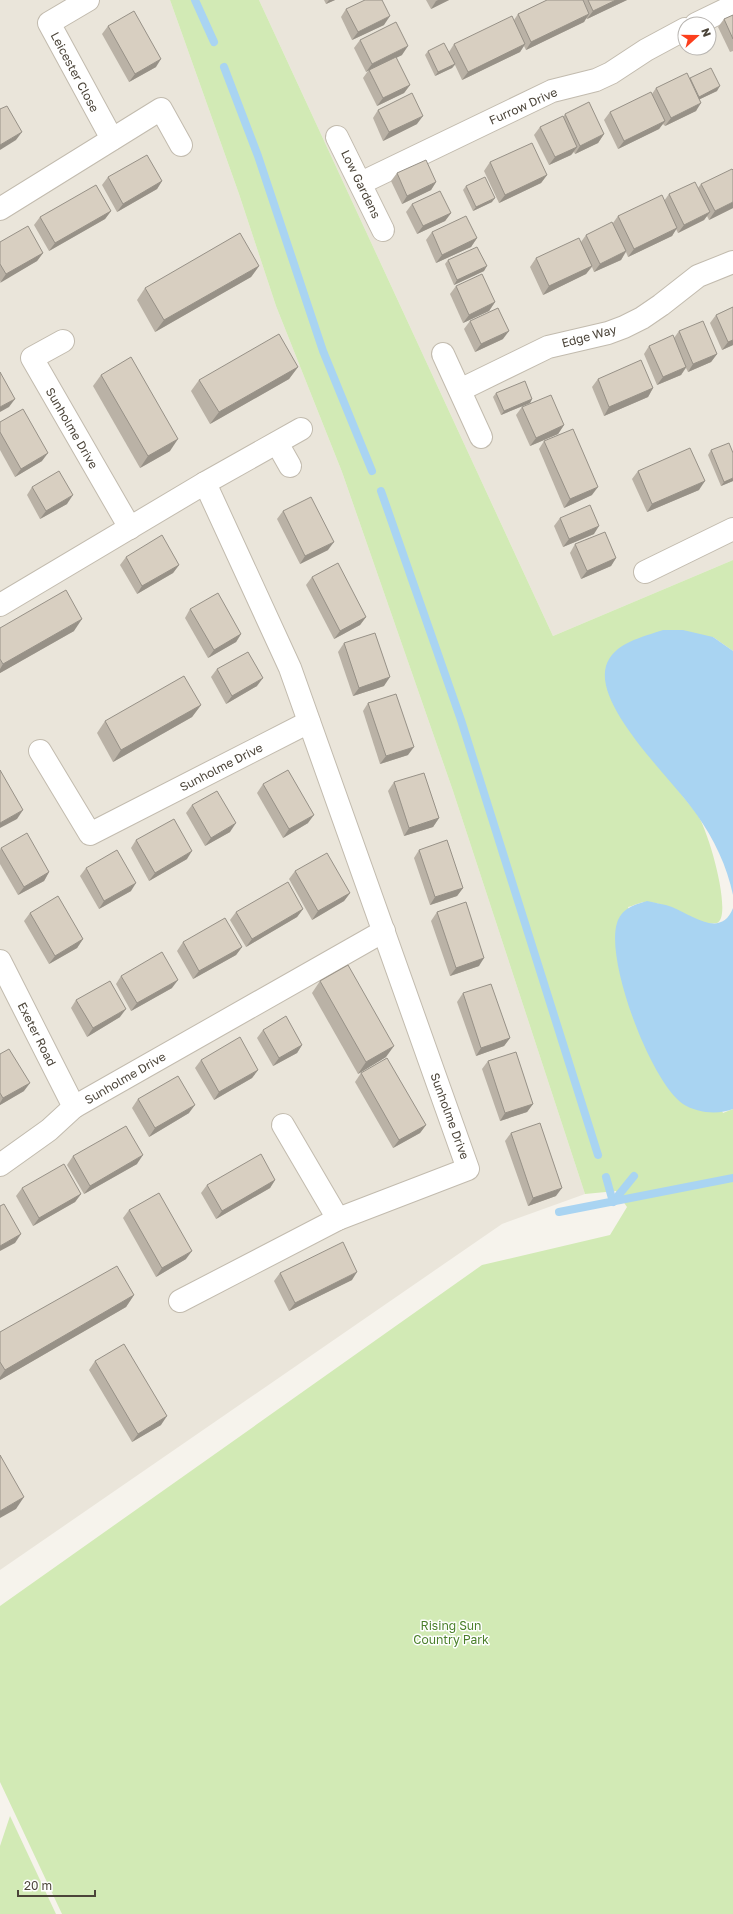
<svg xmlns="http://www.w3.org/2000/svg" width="733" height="1914" font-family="'Golos Text',sans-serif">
  <rect width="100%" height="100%" fill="#f6f3ec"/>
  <g fill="#eae5da" fill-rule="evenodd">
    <path d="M0 0H170L239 194 276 306 342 472 453 791 585 1194 502 1224 0 1570Z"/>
    <path d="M259 0H733V560L553 636ZM685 24H709V48H685Z"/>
  </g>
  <g fill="#d2eab5">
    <path d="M170 0H259L553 636 733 560V651L713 637 678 790C684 798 691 806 697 814 709 831 733 917 717 923 696 927 671 903 648 902 642 901 634 906 628 907L723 1113 733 1109V1914H62L0 1782V1606L482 1265 610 1235 627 1207 616 1191 585 1194 453 791 342 472 276 306 239 194Z"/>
    <path d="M10 1816 56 1914H0V1846Z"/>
  </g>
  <g fill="#a9d4f2">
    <path d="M663 630H683L713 637 733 651V895C727 866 714 839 697 815 675 782 594 708 606 666 613 643 643 637 663 630Z"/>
    <path d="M647 901C655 903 664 904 672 907 692 915 721 939 733 908V1109C718 1115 697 1113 683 1104 651 1082 605 961 617 923 622 908 634 905 647 901Z"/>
  </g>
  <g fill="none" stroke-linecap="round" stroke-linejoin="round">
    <g stroke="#a9d4f2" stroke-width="8">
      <path d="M195 0 214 42"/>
      <path d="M224 67 258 156 323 351 372 471"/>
      <path d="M381 491 461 720 598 1155"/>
      <path d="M606 1177 613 1202"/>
      <path d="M613 1202 634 1176"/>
      <path d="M559 1212 733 1178"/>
    </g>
    <defs>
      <g id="minor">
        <path d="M88 0 49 23 112 139"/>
        <path d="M696 24 733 6"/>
        <path d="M337 137 383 230"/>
        <path d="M361 183 552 91 596 80 611 73 646 50 685 29"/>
        <path d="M0 209 161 109 181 145"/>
        <path d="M63 341 32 358 130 528"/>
        <path d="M443 354 481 437"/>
        <path d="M460 390 548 347 608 333 624 327 642 318 661 305 698 276 733 262"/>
        <path d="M277 443 290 466"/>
        <path d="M205 483 301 429"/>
        <path d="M645 572 733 529"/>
        <path d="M0 605 205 483 290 668 468 1169 338 1219 180 1301"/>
        <path d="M40 751 90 834 309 722"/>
        <path d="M0 961 74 1107"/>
        <path d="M283 1125 338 1219"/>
        <path d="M0 1165 49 1130 74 1107 384 931"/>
      </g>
    </defs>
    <use href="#minor" stroke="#c2bbae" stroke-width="24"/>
    <use href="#minor" stroke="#fff" stroke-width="22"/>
  </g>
  <g fill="#bab2a6">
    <path d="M324 0H335L326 4Z"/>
    <path d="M426 0H449L431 9Z"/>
    <path d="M547 0H627L587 19 586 18 584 22 526 50 524 46 520 52 462 80 455 65 452 68 435 76 425 55 428 51 449 52 454 44 514 20 518 14Z"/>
    <path d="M346 9 384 25 352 40 341 17Z"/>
    <path d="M733 15V51L730 52 718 27 724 19Z"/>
    <path d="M108 26 156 67 129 82 102 34Z"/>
    <path d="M360 40 402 55 396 58 410 85 404 93 377 106 363 78 368 71 366 72 354 48Z"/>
    <path d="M690 78 717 91 700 99 696 111 665 126 663 124 659 129 618 149 604 120 610 112 652 94 656 88Z"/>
    <path d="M378 110 417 124 383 141 373 118Z"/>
    <path d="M565 114 604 134 598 143 575 154 574 152 571 155 549 165 534 135 540 127 563 117Z"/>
    <path d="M490 162 547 175 541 183 499 203 484 171Z"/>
    <path d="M397 173 436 182 431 190 402 204 391 181Z"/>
    <path d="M108 177 162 181 157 189 117 212 102 185Z"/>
    <path d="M701 184 733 208 709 220 707 216 704 220 678 233 676 229 672 236 628 257 626 252 621 260 594 272 592 267 586 274 543 295 530 267 536 258 581 242 586 235 613 223 618 216 664 201 669 194 698 188Z"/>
    <path d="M466 186 492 202 473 211 463 190Z"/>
    <path d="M412 204 451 213 445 221 417 234 406 212Z"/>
    <path d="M111 211 105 219 49 251 34 225 40 217Z"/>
    <path d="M432 232 477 238 471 247 436 263 426 240Z"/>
    <path d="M0 242 43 253 37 261 0 282Z"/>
    <path d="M448 260 484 271 454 285 445 264Z"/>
    <path d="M259 266 251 277 155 332 137 300 145 288Z"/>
    <path d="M456 286 495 302 489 311 463 323 450 294Z"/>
    <path d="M733 307V345L722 350 710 323 716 315Z"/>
    <path d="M470 321 503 339 475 352 464 329Z"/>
    <path d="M679 331 717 354 711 362 688 372 686 368 681 375 657 385 644 354 649 346 674 338Z"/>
    <path d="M298 367 289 379 210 424 191 391 199 380Z"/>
    <path d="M101 375 170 451 140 468 93 386Z"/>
    <path d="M598 379 653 388 648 397 604 416 592 387Z"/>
    <path d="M496 393 532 399 530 403 501 415 493 397Z"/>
    <path d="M522 407 564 425 558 434 530 446 516 415Z"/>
    <path d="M0 422 42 461 15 477 0 450Z"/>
    <path d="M544 441 592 495 564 508 539 449Z"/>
    <path d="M711 450 733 481 721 486 708 455Z"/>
    <path d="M638 471 699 490 647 512 632 479Z"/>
    <path d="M32 487 67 504 40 519 27 495Z"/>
    <path d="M283 511 328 550 300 564 277 519Z"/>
    <path d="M560 518 594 534 563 547 554 526Z"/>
    <path d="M575 544 616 558 611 566 581 579 570 553Z"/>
    <path d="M126 557 179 565 173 573 137 594 120 565Z"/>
    <path d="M312 577 366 617 360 625 334 639 306 585Z"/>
    <path d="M190 609 241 634 236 642 208 658 185 618Z"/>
    <path d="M0 628 74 631 0 673Z"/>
    <path d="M344 643 384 686 353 696 338 652Z"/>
    <path d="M217 669 257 686 226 704 211 677Z"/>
    <path d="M368 703 408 755 380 764 363 711Z"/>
    <path d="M201 705 192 717 113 762 97 733 105 721Z"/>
    <path d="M394 782 439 818 433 827 404 836 388 791Z"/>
    <path d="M263 784 308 823 283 838 257 793Z"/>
    <path d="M192 805 230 832 205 846 186 813Z"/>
    <path d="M136 840 187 859 149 881 131 848Z"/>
    <path d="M1 848 49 872 44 881 18 895 0 864V850Z"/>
    <path d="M419 850 463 888 457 896 430 905 414 858Z"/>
    <path d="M86 868 131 891 99 909 80 876Z"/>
    <path d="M295 871 350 893 344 901 312 920 289 879Z"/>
    <path d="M303 909 297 917 246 947 230 920 236 912Z"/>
    <path d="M437 912 479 966 450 976 431 921Z"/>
    <path d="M30 913 83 939 77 948 49 964 24 921Z"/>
    <path d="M183 942 242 947 236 955 193 979 177 951Z"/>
    <path d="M121 976 172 988 131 1011 116 984Z"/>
    <path d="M320 981 386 1057 358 1074 312 993Z"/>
    <path d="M463 993 510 1038 504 1046 476 1056 457 1002Z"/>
    <path d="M76 1000 120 1017 87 1037 71 1008Z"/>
    <path d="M263 1030 302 1045 297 1053 273 1066 257 1038Z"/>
    <path d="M0 1054 24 1091 0 1105Z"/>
    <path d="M201 1060 258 1070 252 1078 214 1100 195 1068Z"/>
    <path d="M488 1061 533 1104 527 1112 500 1121 482 1069Z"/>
    <path d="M361 1073 426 1125 420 1133 393 1148 355 1082Z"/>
    <path d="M138 1099 189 1113 149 1137 132 1108Z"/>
    <path d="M511 1133 556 1196 528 1206 505 1141Z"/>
    <path d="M73 1156 137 1164 84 1194 67 1165Z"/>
    <path d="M275 1180 270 1188 216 1219 201 1193 207 1185Z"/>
    <path d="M22 1188 81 1194 75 1202 33 1226 16 1196Z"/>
    <path d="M129 1210 186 1259 156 1277 123 1218Z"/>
    <path d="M280 1273 352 1280 289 1311 274 1281Z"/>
    <path d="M134 1295 126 1307 0 1380V1332Z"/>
    <path d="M95 1361 161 1425 132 1442 89 1370Z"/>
  </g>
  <g fill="#979187">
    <path d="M329 0H335L326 4Z"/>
    <path d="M438 0H449L431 9 436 1Z"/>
    <path d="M616 0H627L587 19 593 11Z"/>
    <path d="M589 14 584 22 526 50 531 42Z"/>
    <path d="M390 16 384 25 352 40 358 32Z"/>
    <path d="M525 44 520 52 462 80 468 72Z"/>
    <path d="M408 46 402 55 369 71V70L366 72 372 64Z"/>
    <path d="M161 59 156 67 129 82 135 74Z"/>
    <path d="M455 64 452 68 435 76 438 72Z"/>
    <path d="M410 85 404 93 377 106 383 98Z"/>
    <path d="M720 86 717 91 696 101 699 97Z"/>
    <path d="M701 103 696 111 665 126 671 118Z"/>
    <path d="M423 116 417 124 383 141 389 132Z"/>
    <path d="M665 121 659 129 618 149 624 141Z"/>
    <path d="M22 132 16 140 0 150V145Z"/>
    <path d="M604 134 598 143 575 154 580 146Z"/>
    <path d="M577 147 571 155 549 165 555 157Z"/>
    <path d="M547 175 541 183 499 203 505 195Z"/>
    <path d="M162 181 157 189 117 212 123 204Z"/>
    <path d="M436 182 431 190 402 204 407 196Z"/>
    <path d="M495 198 492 202 473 211 476 207Z"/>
    <path d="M733 202V208L709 220 715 211Z"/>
    <path d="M111 211 105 219 49 251 55 243Z"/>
    <path d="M710 212 704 220 678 233 684 225Z"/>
    <path d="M451 213 445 221 417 234 423 226Z"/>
    <path d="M677 228 672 236 628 257 634 249Z"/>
    <path d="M477 238 471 247 436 263 442 255Z"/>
    <path d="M626 251 621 260 594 272 600 264Z"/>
    <path d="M43 253 37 261 0 283 6 274Z"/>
    <path d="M259 266 251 277 155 332 164 320Z"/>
    <path d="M487 266 484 271 454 285 457 280Z"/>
    <path d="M592 266 586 274 543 295 549 286Z"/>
    <path d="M495 302 489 311 463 323 469 315Z"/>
    <path d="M509 331 503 339 475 352 481 344Z"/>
    <path d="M733 340V345L722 350 728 342Z"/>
    <path d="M717 354 711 362 688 372 693 364Z"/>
    <path d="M298 367 289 379 210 424 219 412Z"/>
    <path d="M686 367 681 375 657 385 663 377Z"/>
    <path d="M653 388 648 397 604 416 609 407Z"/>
    <path d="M15 399 9 407 0 412V407Z"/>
    <path d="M532 399 530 403 501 415 504 411Z"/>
    <path d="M564 425 558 434 530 446 536 438Z"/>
    <path d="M178 439 170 451 140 468 148 456Z"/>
    <path d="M48 453 42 461 15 477 21 469Z"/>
    <path d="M733 478V481L721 486 724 482Z"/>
    <path d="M705 481 699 490 647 512 652 504Z"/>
    <path d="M598 487 592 495 564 508 570 499Z"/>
    <path d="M73 495 67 504 40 519 46 511Z"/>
    <path d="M599 526 594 534 563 547 569 539Z"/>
    <path d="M334 542 328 550 300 564 305 556Z"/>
    <path d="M616 558 611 566 581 579 587 571Z"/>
    <path d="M179 565 173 573 137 594 142 586Z"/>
    <path d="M366 617 360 625 334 639 340 631Z"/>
    <path d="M82 619 74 631 0 673V669L3 664Z"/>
    <path d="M241 634 236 642 208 658 214 650Z"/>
    <path d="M390 677 384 686 353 696 359 688Z"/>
    <path d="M263 678 257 686 226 704 232 696Z"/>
    <path d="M201 705 192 717 113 762 121 750Z"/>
    <path d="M414 747 408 755 380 764 386 756Z"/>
    <path d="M23 810 17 819 0 828V823Z"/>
    <path d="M314 815 308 823 283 838 289 829Z"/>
    <path d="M439 818 433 827 404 836 409 828Z"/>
    <path d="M236 823 230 832 205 846 211 838Z"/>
    <path d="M192 851 187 859 149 881 155 873Z"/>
    <path d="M49 872 44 881 18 895 24 887Z"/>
    <path d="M136 883 131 891 99 909 104 901Z"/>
    <path d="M463 888 457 896 430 905 435 897Z"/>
    <path d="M350 893 344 901 312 920 318 911Z"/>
    <path d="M303 909 297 917 246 947 252 939Z"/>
    <path d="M83 939 77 948 49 964 55 956Z"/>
    <path d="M242 947 236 955 193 979 199 971Z"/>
    <path d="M484 958 479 966 450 976 456 968Z"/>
    <path d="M178 980 172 988 131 1011 137 1003Z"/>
    <path d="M126 1009 120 1017 87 1037 93 1028Z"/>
    <path d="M510 1038 504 1046 476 1056 481 1048Z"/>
    <path d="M302 1045 297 1053 273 1066 279 1058Z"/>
    <path d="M394 1046 386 1057 358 1074 366 1062Z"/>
    <path d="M258 1070 252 1078 214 1100 219 1092Z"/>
    <path d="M30 1083 24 1091 0 1105V1103L3 1098Z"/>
    <path d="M533 1104 527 1112 500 1121 505 1113Z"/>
    <path d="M195 1105 189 1113 149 1137 155 1128Z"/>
    <path d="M426 1125 420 1133 393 1148 399 1140Z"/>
    <path d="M143 1155 137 1164 84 1194 90 1186Z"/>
    <path d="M275 1180 270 1188 216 1219 222 1211Z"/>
    <path d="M562 1188 556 1196 528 1206 533 1198Z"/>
    <path d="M81 1194 75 1202 33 1226 39 1218Z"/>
    <path d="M21 1234 15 1243 0 1251V1246Z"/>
    <path d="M192 1251 186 1259 156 1277 162 1268Z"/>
    <path d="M357 1272 352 1280 289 1311 295 1303Z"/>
    <path d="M134 1295 126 1307 0 1380V1377L5 1370Z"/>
    <path d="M167 1416 161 1425 132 1442 138 1434Z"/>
    <path d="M24 1497 16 1509 0 1518V1511Z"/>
  </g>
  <g fill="#d8cfc1" stroke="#979187">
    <path d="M365 0H382L390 16 358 32 346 9Z"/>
    <path d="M547 0H583L589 14 531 42 518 14Z"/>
    <path d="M588 0H616L593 11Z"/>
    <path d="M134 11 161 59 135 74 108 26Z"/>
    <path d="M733 15V39L724 19Z"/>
    <path d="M512 16 525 44 468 72 454 44Z"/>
    <path d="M396 22 408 46 372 64 360 40Z"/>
    <path d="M444 43 455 64 438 72 428 51Z"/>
    <path d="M396 57 410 85 383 98 369 70Z"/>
    <path d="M711 68 720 86 699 97 690 78Z"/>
    <path d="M687 73 701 103 671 118 656 88Z"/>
    <path d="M651 92 665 121 624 141 610 112Z"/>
    <path d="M412 93 423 116 389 132 378 110Z"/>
    <path d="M589 102 604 134 580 146 565 114Z"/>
    <path d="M7 106 22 132 0 145V109Z"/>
    <path d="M563 116 577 147 555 157 540 127Z"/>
    <path d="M532 143 547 175 505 195 490 162Z"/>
    <path d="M147 155 162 181 123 204 108 177Z"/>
    <path d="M426 160 436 182 407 196 397 173Z"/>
    <path d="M732 169 733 170V202L715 211 701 184Z"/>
    <path d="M485 177 495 198 476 207 466 186Z"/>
    <path d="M695 182 710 212 684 225 669 194Z"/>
    <path d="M96 185 111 211 55 243 40 217Z"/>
    <path d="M440 191 451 213 423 226 412 204Z"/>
    <path d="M662 195 677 228 634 249 618 216Z"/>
    <path d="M466 216 477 238 442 255 432 232Z"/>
    <path d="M612 222 626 251 600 264 586 235Z"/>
    <path d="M28 226 43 253 6 274 0 264V242Z"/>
    <path d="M240 233 259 266 164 320 145 288Z"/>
    <path d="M579 238 592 266 549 286 536 258Z"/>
    <path d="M477 247 487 266 457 280 448 260Z"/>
    <path d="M482 274 495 302 469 315 456 286Z"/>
    <path d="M733 307V340L728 342 716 315Z"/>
    <path d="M498 308 509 331 481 344 470 321Z"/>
    <path d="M703 321 717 354 693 364 679 331Z"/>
    <path d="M279 334 298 367 219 412 199 380Z"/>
    <path d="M673 335 686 367 663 377 649 346Z"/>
    <path d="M131 357 178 439 148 456 101 375Z"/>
    <path d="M641 360 653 388 609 407 598 379Z"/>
    <path d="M0 372 15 399 0 407Z"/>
    <path d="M525 381 532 399 504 411 496 393Z"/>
    <path d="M551 395 564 425 536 438 522 407Z"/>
    <path d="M23 409 48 453 21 469 0 432V422Z"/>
    <path d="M573 429 598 487 570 499 544 441Z"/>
    <path d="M729 443 733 453V478L724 482 711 450Z"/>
    <path d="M690 448 705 481 652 504 638 471Z"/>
    <path d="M59 471 73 495 46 511 32 487Z"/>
    <path d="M311 497 334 542 305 556 283 511Z"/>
    <path d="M590 505 599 526 569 539 560 518Z"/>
    <path d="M605 532 616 558 587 571 575 544Z"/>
    <path d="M162 535 179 565 142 586 126 557Z"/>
    <path d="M338 563 366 617 340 631 312 577Z"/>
    <path d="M66 590 82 619 3 664 0 659V628Z"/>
    <path d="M218 593 241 634 214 650 190 609Z"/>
    <path d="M375 633 390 677 359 688 344 643Z"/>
    <path d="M248 652 263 678 232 696 217 669Z"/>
    <path d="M184 676 201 705 121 750 105 721Z"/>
    <path d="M396 694 414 747 386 756 368 703Z"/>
    <path d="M0 770 23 810 0 823Z"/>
    <path d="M288 770 314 815 289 829 263 784Z"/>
    <path d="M424 773 439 818 409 828 394 782Z"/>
    <path d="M217 791 236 823 211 838 192 805Z"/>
    <path d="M174 819 192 851 155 873 136 840Z"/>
    <path d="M27 833 49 872 24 887 1 848Z"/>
    <path d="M447 840 463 888 435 897 419 850Z"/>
    <path d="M117 850 136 883 104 901 86 868Z"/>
    <path d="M327 853 350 893 318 911 295 871Z"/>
    <path d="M288 882 303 909 252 939 236 912Z"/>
    <path d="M58 896 83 939 55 956 30 913Z"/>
    <path d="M466 902 484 958 456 968 437 912Z"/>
    <path d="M225 918 242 947 199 971 183 942Z"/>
    <path d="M162 952 178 980 137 1003 121 976Z"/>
    <path d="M348 965 394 1046 366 1062 320 981Z"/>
    <path d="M110 981 126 1009 93 1028 76 1000Z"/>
    <path d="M491 984 510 1038 481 1048 463 993Z"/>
    <path d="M286 1016 302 1045 279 1058 263 1030Z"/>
    <path d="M240 1037 258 1070 219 1092 201 1060Z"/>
    <path d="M9 1049 30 1083 3 1098 0 1093V1054Z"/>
    <path d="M516 1052 533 1104 505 1113 488 1061Z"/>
    <path d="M387 1058 426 1125 399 1140 361 1073Z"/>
    <path d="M178 1076 195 1105 155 1128 138 1099Z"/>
    <path d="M540 1123 562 1188 533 1198 511 1133Z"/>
    <path d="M126 1126 143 1155 90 1186 73 1156Z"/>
    <path d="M261 1154 275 1180 222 1211 207 1185Z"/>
    <path d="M64 1164 81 1194 39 1218 22 1188Z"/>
    <path d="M159 1193 192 1251 162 1268 129 1210Z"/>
    <path d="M4 1204 21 1234 0 1246V1206Z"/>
    <path d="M343 1242 357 1272 295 1303 280 1273Z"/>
    <path d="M117 1266 134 1295 5 1370 0 1362V1332Z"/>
    <path d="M124 1344 167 1416 138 1434 95 1361Z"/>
    <path d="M0 1455 24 1497 0 1511Z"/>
  </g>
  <g text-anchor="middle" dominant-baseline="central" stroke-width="3" stroke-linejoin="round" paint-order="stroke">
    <g font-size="12" fill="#4b4439" stroke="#fff">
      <text transform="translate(75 72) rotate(62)">Leicester Close</text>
      <text transform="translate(523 106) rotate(-24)">Furrow Drive</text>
      <text transform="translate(361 184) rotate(64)">Low Gardens</text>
      <text transform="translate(589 336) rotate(-15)">Edge Way</text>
      <text transform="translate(72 428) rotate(60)">Sunholme Drive</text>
      <text transform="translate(221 767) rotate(-27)">Sunholme Drive</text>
      <text transform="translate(37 1034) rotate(63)">Exeter Road</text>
      <text transform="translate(125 1078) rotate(-30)">Sunholme Drive</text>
      <text transform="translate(450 1116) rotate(70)">Sunholme Drive</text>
    </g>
    <g font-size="12" fill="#4a7f2a" stroke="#fff">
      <text x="451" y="1625">Rising Sun<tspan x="451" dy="14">Country Park</tspan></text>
    </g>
  </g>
  <g transform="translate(697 36) rotate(69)"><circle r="19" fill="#ffffff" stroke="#b7b4b0"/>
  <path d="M0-3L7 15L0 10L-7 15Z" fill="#fc3f1d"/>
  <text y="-6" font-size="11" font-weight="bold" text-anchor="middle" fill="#4b4439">N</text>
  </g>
  <path d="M18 1890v6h77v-6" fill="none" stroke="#4b4439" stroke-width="2"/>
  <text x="24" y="1890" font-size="12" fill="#4b4439" stroke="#ffffff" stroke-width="3" paint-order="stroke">20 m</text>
</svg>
